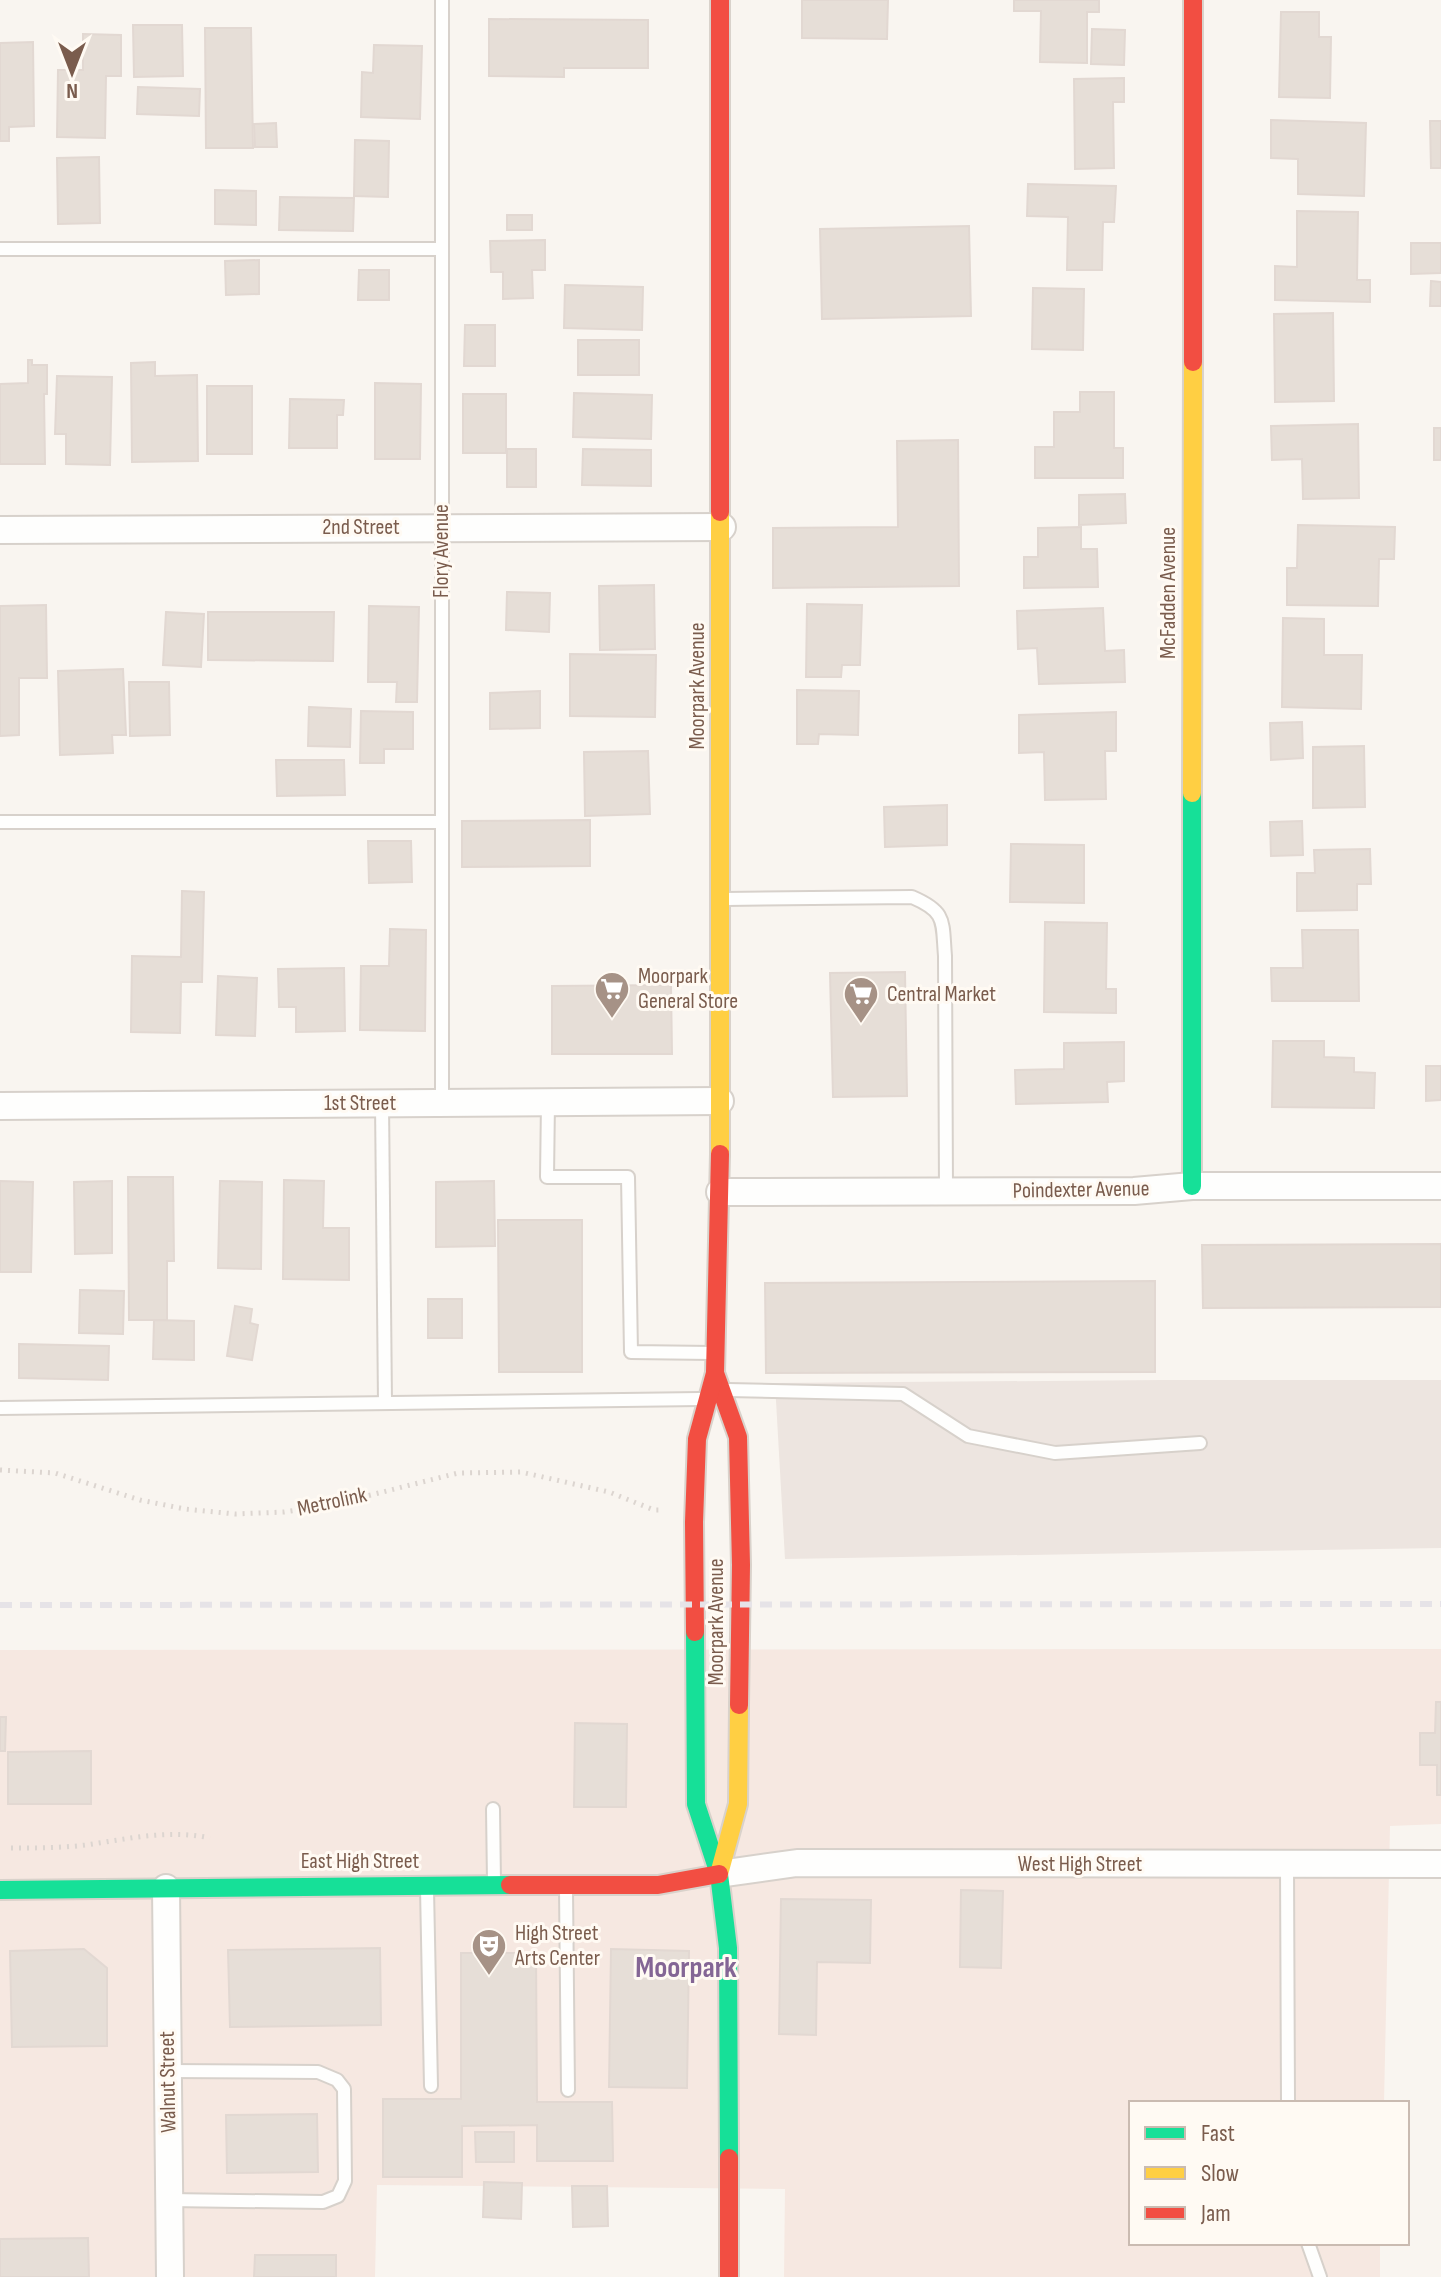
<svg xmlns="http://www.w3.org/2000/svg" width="1441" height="2277" font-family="'Sofia Sans Condensed',sans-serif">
  <rect width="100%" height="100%" fill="#f9f5f0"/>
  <path fill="#f6e8e1" d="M1441 1649V1824L1390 1826 1384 2103H1131V2243H1380V2277H784L785 2189 377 2185 375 2277H0V1650Z"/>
  <path fill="#ede5e0" d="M1162 1380H1441V1548L785 1559 775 1383Z"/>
  <g fill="#e6ded7" stroke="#e2d8d2" stroke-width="2">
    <path d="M802 0H888L887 39 802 38Z"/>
    <path d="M1014 0H1099V12H1087V63L1040 62 1041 11H1014Z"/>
    <path d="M1281 12H1319V37H1331L1330 98 1279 97Z"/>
    <path d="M489 19 648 20V68H564V77L489 76Z"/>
    <path d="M133 25H182L183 76 134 77Z"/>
    <path d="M205 28H251L253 148H206Z"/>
    <path d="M1092 29 1125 30 1124 65 1091 64Z"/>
    <path d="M83 34 121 35V76H106L105 138 57 137 58 70H83Z"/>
    <path d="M33 42 34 126 9 127V141H0V43Z"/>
    <path d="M374 45 422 46 420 119 361 117 362 72 373 73Z"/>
    <path d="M1124 78V102H1113L1114 168 1075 169 1074 79Z"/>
    <path d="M138 87 200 89 199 116 137 114Z"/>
    <path d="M1271 120 1366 123 1364 196 1298 194V159L1271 158Z"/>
    <path d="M1430 121H1441V168H1431Z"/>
    <path d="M276 123 277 147H255L254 124Z"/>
    <path d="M355 140 389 141 388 197 354 196Z"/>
    <path d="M99 157 100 223 58 224 57 158Z"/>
    <path d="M1028 184 1116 186 1114 222H1103L1102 270H1067L1068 217 1027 216Z"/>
    <path d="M215 190 256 191V225L215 224Z"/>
    <path d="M280 197 354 198 353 231 279 230Z"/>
    <path d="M1297 211 1358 212 1357 280H1370V302L1275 300V266L1297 267Z"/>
    <rect x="507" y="215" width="25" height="15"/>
    <path d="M969 226 971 316 822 319 820 229Z"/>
    <path d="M545 240V270H532L533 298 503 299V272H491L490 241Z"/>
    <path d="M1411 243H1441V273L1411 274Z"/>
    <path d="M259 260V294L226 295 225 261Z"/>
    <path d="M359 270H389V300H358Z"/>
    <path d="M1431 281 1441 282V306H1430Z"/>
    <path d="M565 285 643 287 642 330 564 328Z"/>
    <path d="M1033 288 1084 289 1083 350 1032 349Z"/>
    <path d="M1333 313 1334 401 1275 402 1274 314Z"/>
    <path d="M465 325H495V366H464Z"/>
    <rect x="578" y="340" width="61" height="35"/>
    <path d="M28 360H32V365H47V394H44L45 464H0V384L28 383Z"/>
    <path d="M155 362V376L197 375 198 461 132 462 131 363Z"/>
    <path d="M57 376 112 377 110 465 66 464V434H55Z"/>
    <path d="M375 383 421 384 420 459H375Z"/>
    <rect x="207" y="386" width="45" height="68"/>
    <path d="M1080 392H1114V448H1123V478H1035V447H1054V412H1080Z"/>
    <path d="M574 393 652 395 651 439 573 437Z"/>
    <rect x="463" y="394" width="43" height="59"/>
    <path d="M290 399 344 400 343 415H337V448H289Z"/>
    <path d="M1358 424 1359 498 1303 499 1302 459 1272 460 1271 426Z"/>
    <rect x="1434" y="428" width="7" height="32"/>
    <path d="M958 440 959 586 773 588V528L898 527 897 441Z"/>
    <rect x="507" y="449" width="29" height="38"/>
    <path d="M583 449 651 450V486L582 485Z"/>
    <path d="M1125 494 1126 523 1079 525V495Z"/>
    <path d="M1298 525 1395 527 1394 559H1379L1378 606 1287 605V568H1297Z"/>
    <path d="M1081 527V549H1097L1098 587 1024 588V557H1038V528Z"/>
    <path d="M654 585 655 649 600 650 599 586Z"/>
    <path d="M507 592 550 593 549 632 506 630Z"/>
    <path d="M807 604 862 605 860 665H842L841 677H806Z"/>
    <path d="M46 605 47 678H19V735L0 736V606Z"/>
    <path d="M369 606 419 607 417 702H396L397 682H368Z"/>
    <path d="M1103 608 1105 651 1124 650 1125 682 1039 684 1037 648 1018 649 1017 611Z"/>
    <path d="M166 612 204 614 201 667 163 665Z"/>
    <path d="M208 612H334L333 661 208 660Z"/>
    <path d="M1283 618 1324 619V655H1362L1361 709 1282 707Z"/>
    <path d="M570 654 656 655 655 717 570 716Z"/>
    <path d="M123 669 126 735H112L113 753 60 755 58 671Z"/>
    <path d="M129 682H169L170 735 130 736Z"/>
    <path d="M797 690 859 691 858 735 819 734 818 744H797Z"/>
    <path d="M540 691V728L490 729V693Z"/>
    <path d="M309 707 351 709 350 747 308 746Z"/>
    <path d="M361 711 413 712V749H384V763H360Z"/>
    <path d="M1116 712V751H1105L1106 799 1045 800 1044 752 1019 753V715Z"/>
    <path d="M1302 722 1303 758 1271 760 1270 723Z"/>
    <path d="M1364 746 1365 807 1313 808V747Z"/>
    <path d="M648 751 650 814 585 816 584 752Z"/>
    <path d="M276 760H344L345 795 277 796Z"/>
    <path d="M947 805V845L885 847 884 807Z"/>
    <path d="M590 820V866L462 867V821Z"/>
    <path d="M1302 821 1303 855 1271 856 1270 822Z"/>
    <path d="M368 841H411L412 882 369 883Z"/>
    <path d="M1011 844 1084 845V903L1010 902Z"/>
    <path d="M1370 849 1371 884H1357V910L1297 911V873H1315L1314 850Z"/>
    <path d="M182 891 204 892 202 982H181L180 1033 131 1032 132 956 181 957Z"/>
    <path d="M1045 922 1107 923 1106 989H1116V1013L1044 1012Z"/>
    <path d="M390 929 426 930 425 1031 360 1030 361 966H389Z"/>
    <path d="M1302 930H1358L1359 1001H1272L1271 968H1303Z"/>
    <path d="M344 968 345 1031 296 1032V1007H279L278 969Z"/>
    <path d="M905 972 907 1096 833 1097 830 973Z"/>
    <path d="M218 976 257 978 255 1036 216 1035Z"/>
    <path d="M671 985 672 1054H552V986Z"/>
    <path d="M1273 1041H1324V1057L1354 1058V1072L1375 1073 1374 1108 1272 1107Z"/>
    <path d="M1124 1042V1081L1107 1082 1108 1102 1016 1104 1015 1070 1064 1069V1043Z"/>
    <path d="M1426 1066H1441V1100L1426 1101Z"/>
    <path d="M128 1177H173L174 1261H167V1320H129Z"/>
    <path d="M284 1180 324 1181 323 1228H349V1280L283 1279Z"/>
    <path d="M0 1181 33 1182 31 1272H0Z"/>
    <path d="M112 1181V1253L75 1254 74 1182Z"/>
    <path d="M220 1181 262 1182 261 1269 218 1268Z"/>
    <path d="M494 1181 495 1246 436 1247V1182Z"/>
    <path d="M498 1220H582V1372H499Z"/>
    <path d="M1441 1244V1307L1203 1308 1202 1245Z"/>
    <path d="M1155 1281V1372L766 1373 765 1283Z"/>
    <path d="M80 1290 124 1291 123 1334 79 1333Z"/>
    <rect x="428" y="1299" width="34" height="39"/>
    <path d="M235 1306 252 1309 250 1323 258 1325 252 1360 227 1356Z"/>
    <path d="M154 1320 194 1321V1360L153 1359Z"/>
    <path d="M19 1344 109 1346 108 1380 19 1378Z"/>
    <path d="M1436 1702H1441V1795H1437V1765H1420V1733H1435Z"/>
    <path d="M0 1717H6L5 1751H0Z"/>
    <path d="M575 1723 627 1724 626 1807H574Z"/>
    <path d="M91 1751V1804H8V1752Z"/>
    <path d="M961 1890 1003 1891 1001 1968 960 1967Z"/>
    <path d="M781 1899 871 1900 870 1963 817 1962 816 2035 779 2034Z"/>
    <path d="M380 1948 381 2025 230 2027 228 1950Z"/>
    <path d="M84 1949 107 1968V2046L12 2047 10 1951Z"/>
    <path d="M611 1949 689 1951 687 2088 609 2087Z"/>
    <path d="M461 1953H536L537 2102H612L613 2161H537V2125L462 2126V2177H383V2099H461Z"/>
    <path d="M317 2114 318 2172 227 2173 226 2115Z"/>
    <path d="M475 2132H514V2162H476Z"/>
    <path d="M484 2182 522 2183 521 2219 483 2217Z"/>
    <path d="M572 2186H607L608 2226 573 2227Z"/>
    <path d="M88 2238 89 2277H0V2239Z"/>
    <path d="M255 2255H336V2277H254Z"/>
  </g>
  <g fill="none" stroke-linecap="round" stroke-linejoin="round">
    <defs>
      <g id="lane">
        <path d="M442 0V1102"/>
        <path d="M0 249H442"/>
        <path d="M0 822H442"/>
        <path d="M726 899 912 897C947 912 942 921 945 956L946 1191"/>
        <path d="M548 1102 547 1177H628L631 1352 712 1353"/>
        <path d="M382 1103 385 1403"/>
        <path d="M728 1390 903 1394 968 1436 1055 1453 1200 1443"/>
        <path d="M0 1408 700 1399"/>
        <path d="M493 1809 494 1882"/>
        <path d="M1287 1865 1288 2103"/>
        <path d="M427 1889 431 2086"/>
        <path d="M566 1889 568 2090"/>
        <path d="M168 2071 318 2072 337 2080 344 2089 345 2181 338 2196 323 2202 169 2200"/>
        <path d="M1308 2243 1320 2277"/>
      </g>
      <g id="street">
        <path d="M0 530 722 527"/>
        <path d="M0 1106 720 1101"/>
        <path d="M720 1192 1134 1191 1192 1186H1441"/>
        <path d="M719 1874 797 1863 1441 1864"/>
        <path d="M166 1888 170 2277"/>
      </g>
      <g id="fast">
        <path d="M1192 1186V793"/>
        <path d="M695 1632 696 1804 719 1874 728 1948 729 2158"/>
        <path d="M0 1890 510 1885"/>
      </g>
      <g id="slow">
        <path d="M720 512V1154"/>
        <path d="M1192 793 1193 362"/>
        <path d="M719 1874 738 1804 739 1705"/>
      </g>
      <g id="jam">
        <path d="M720 0V512"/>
        <path d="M1193 362V0"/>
        <path d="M715 1373 738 1437 741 1565 739 1705"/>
        <path d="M695 1632 694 1522 697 1439 715 1373 720 1154"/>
        <path d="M510 1885H658L719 1874"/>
        <path d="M729 2158V2277"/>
      </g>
    </defs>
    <use href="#lane" stroke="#d7d1cb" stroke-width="16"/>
    <use href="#street" stroke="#d7d1cb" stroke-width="30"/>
    <use href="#fast" stroke="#d9d2cb" stroke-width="22"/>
    <use href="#slow" stroke="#d9d2cb" stroke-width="22"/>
    <use href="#jam" stroke="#d9d2cb" stroke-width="22"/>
    <g stroke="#dcd5d0" stroke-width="5" stroke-dasharray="2 6" stroke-linecap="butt">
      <path d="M0 1470 55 1473 140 1500 185 1509 235 1514 284 1512 331 1505 458 1473 521 1472 609 1492 654 1510H661"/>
      <path d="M11 1848C36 1848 61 1848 86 1845 127 1839 169 1829 210 1838"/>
    </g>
    <use href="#lane" stroke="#fefefd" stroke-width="12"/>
    <use href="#street" stroke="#fefefd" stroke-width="26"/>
    <use href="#fast" stroke="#16e098" stroke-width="18"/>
    <use href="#slow" stroke="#ffcf43" stroke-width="18"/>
    <use href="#jam" stroke="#f24e42" stroke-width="18"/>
    <path stroke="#e6e3e7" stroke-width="6" stroke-dasharray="12 8" stroke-linecap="butt" d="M0 1605 1441 1604"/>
  </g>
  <defs>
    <symbol id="supermarket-pin" viewBox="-11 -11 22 30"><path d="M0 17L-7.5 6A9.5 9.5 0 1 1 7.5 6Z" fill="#a69286" stroke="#fffaf3"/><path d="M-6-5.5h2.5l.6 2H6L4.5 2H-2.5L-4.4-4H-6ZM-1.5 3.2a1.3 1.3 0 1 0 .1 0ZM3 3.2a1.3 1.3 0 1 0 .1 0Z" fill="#fff"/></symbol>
    <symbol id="theatre-pin" viewBox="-11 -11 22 30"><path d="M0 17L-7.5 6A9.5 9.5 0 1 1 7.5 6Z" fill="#a69286" stroke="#fffaf3"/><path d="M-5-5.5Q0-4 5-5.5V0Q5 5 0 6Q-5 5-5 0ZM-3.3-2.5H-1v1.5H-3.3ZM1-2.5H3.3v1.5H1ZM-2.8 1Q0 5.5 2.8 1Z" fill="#fff"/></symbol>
  </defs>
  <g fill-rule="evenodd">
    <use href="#supermarket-pin" x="592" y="969" width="40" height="54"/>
    <use href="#supermarket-pin" x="841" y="974" width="40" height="54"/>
    <use href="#theatre-pin" x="469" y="1926" width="40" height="54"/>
  </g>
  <g text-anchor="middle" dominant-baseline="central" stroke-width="6" stroke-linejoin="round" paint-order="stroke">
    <g font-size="22" fill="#7a5c4d" stroke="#fffaf3">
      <text x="361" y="527">2nd Street</text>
      <text transform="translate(441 551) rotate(-90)">Flory Avenue</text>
      <text transform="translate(1168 593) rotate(-90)">McFadden Avenue</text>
      <text transform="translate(697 686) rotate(-90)">Moorpark Avenue</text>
      <text x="360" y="1103">1st Street</text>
      <text transform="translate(1081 1190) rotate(-1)">Poindexter Avenue</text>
      <text transform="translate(332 1502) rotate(-12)">Metrolink</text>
      <text transform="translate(716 1622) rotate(-90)">Moorpark Avenue</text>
      <text x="360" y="1861">East High Street</text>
      <text x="1080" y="1864">West High Street</text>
      <text transform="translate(168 2082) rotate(-91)">Walnut Street</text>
    </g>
    <g font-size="22" fill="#7a5c4d" stroke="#fffaf3" text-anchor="start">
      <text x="638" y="976">Moorpark<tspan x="638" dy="25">General Store</tspan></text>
      <text x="887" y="994">Central Market</text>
      <text x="515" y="1933">High Street<tspan x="515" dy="25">Arts Center</tspan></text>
    </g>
    <g font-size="30" font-weight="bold" fill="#846695" stroke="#fffaf3">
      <text x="686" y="1968">Moorpark</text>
    </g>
  </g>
  <rect x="1129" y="2101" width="280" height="144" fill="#fffaf3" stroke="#cabbb1" stroke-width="2"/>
  <rect x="1145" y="2127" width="40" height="12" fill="#16e098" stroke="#cabbb1" stroke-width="2"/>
  <text x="1201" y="2141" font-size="24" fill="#7a5c4d">Fast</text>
  <rect x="1145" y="2167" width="40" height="12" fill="#ffcf43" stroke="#cabbb1" stroke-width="2"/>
  <text x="1201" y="2181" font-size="24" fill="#7a5c4d">Slow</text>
  <rect x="1145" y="2207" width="40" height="12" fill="#f24e42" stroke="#cabbb1" stroke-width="2"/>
  <text x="1201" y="2221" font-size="24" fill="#7a5c4d">Jam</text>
  <g transform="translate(72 72) rotate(180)" stroke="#fffaf3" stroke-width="6" paint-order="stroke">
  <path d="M0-6L14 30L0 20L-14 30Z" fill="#7a5c4d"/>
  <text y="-12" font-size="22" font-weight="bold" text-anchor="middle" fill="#7a5c4d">N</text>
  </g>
</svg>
